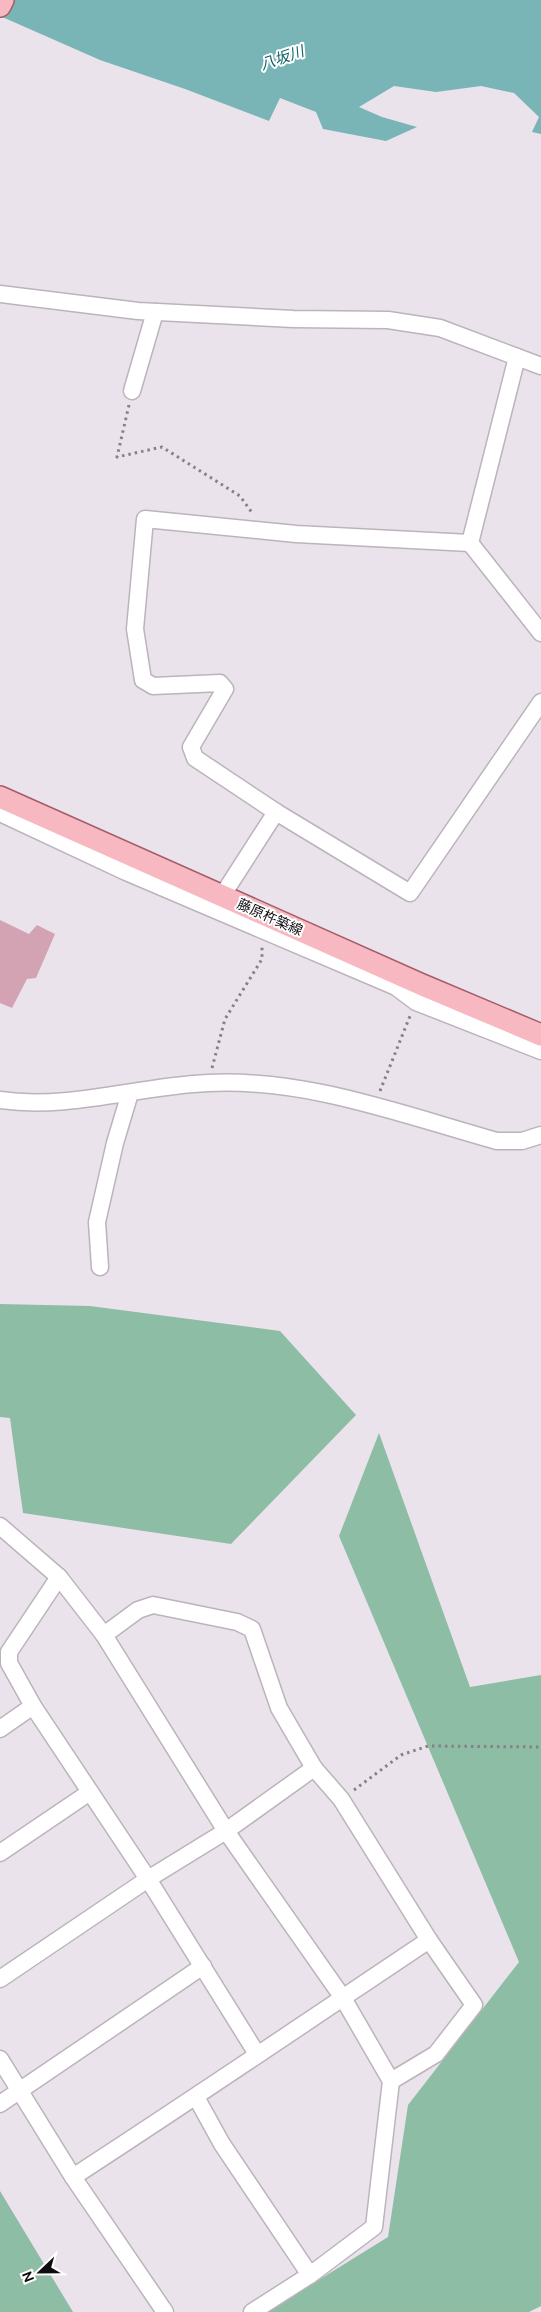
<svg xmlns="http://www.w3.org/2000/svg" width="541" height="2312" font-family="Ubuntu,'Noto Sans JP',sans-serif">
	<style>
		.forest { fill: #8ebda5 }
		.water { fill: #79b5b6 }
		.building { fill: #d4a3b3 }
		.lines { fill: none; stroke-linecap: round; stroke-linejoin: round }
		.minor-casing { stroke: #bcb3bc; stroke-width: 19 }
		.major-casing { stroke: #a35d69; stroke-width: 24 }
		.path { stroke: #868087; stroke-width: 3; stroke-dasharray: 2.5 4; stroke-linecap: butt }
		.minor { stroke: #fff; stroke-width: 16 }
		.major { stroke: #f8b8c2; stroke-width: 21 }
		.labels { text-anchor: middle; stroke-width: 4; stroke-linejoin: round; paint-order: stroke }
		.street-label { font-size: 14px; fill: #0f0c0f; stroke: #fff }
		.water-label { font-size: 15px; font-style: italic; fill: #0f6365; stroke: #fff }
	</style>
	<rect width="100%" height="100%" fill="#ebe3ec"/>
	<!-- forest -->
	<g class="forest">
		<path d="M0,1304l90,2 190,25 76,84 -125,129 -208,-31 -13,-95 -10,-1z"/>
		<path d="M379,1433l91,254 71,-12v631l-12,6h-262l121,-75 20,-132 111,-143 -180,-426z"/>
		<path d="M0,2191l73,121h-73z"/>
	</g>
	<!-- water -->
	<path class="water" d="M0,0h541v134l-9,-2 7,-15 -25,-24 -33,-7 -45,6 -42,-6 -35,21 23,10 35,10 -31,14 -63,-12 -7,-17 -36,-14 -11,23 -84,-32 -85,-29 -100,-44z"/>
	<!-- building -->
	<path class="building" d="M0,920l29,14 8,-9 18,9 -19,44 -9,1 -15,29 -12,-5z"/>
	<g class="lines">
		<!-- minor casing -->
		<g class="minor-casing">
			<g id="minor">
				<path d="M0,294l138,17 155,8 95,1 52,8 101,38"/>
				<path d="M132,391l23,-79"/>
				<path d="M470,543l71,90"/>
				<path d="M276,812l-81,-54 -4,-11 34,-58 -5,-6 -67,3 -10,-6 -8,-51 10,-110 151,15 174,9 47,-186"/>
				<path d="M0,813l126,59 270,115 20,15 125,49"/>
				<path d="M222,896l54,-84 134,81 131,-191"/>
				<path d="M0,1100c70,10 138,-14 208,-17 99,-5 195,32 289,58h25l19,-6"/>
				<path d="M100,1267l-3,-45 18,-79 15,-50"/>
				<path d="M0,1526l59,51 45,58 122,196 117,167 48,83 -17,146 -64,48 -58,37"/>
				<path d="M59,1577l-50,75v11l24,43 115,173 109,175"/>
				<path d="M104,1635l34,-25 15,-5 84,17 15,7 27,79 35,60 27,31 88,141 45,65 -38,49 -45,27"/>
				<path d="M0,1729l33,-23"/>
				<path d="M0,1853l90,-61"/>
				<path d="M0,1979l148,-100 78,-48 88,-63"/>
				<path d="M0,2059l73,118 92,135"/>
				<path d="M196,2097l26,47 88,131"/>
				<path d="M0,2104l203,-138"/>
				<path d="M73,2177c120,-78 238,-158 356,-237"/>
			</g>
		</g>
		<!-- major casing -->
		<g class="major-casing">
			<g id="major">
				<path d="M0,6l3,-6"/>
				<path d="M0,797l420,187 121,51"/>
			</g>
		</g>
		<!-- path -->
		<g class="path">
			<path d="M129,405l-12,52 45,-10 78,49 13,18"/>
			<path d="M212,1068l13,-49 37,-60v-12"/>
			<path d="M380,1091l30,-75"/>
			<path d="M354,1790l47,-35 27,-9 113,1"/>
		</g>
		<!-- minor -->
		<use href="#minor" class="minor"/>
		<!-- major -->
		<use href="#major" class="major"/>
	</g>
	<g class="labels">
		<!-- street labels -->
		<g class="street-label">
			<text transform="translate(270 917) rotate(24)" y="5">藤原杵築線</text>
		</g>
		<!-- water labels -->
		<g class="water-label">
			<text transform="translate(282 58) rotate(-19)" y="5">八坂川</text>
		</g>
	</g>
	<!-- north arrow -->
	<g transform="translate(40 2272) rotate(248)" stroke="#ffffff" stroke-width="4" paint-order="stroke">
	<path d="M0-4L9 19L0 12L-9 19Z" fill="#0f0c0f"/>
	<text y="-8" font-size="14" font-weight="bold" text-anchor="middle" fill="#0f0c0f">N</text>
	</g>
</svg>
